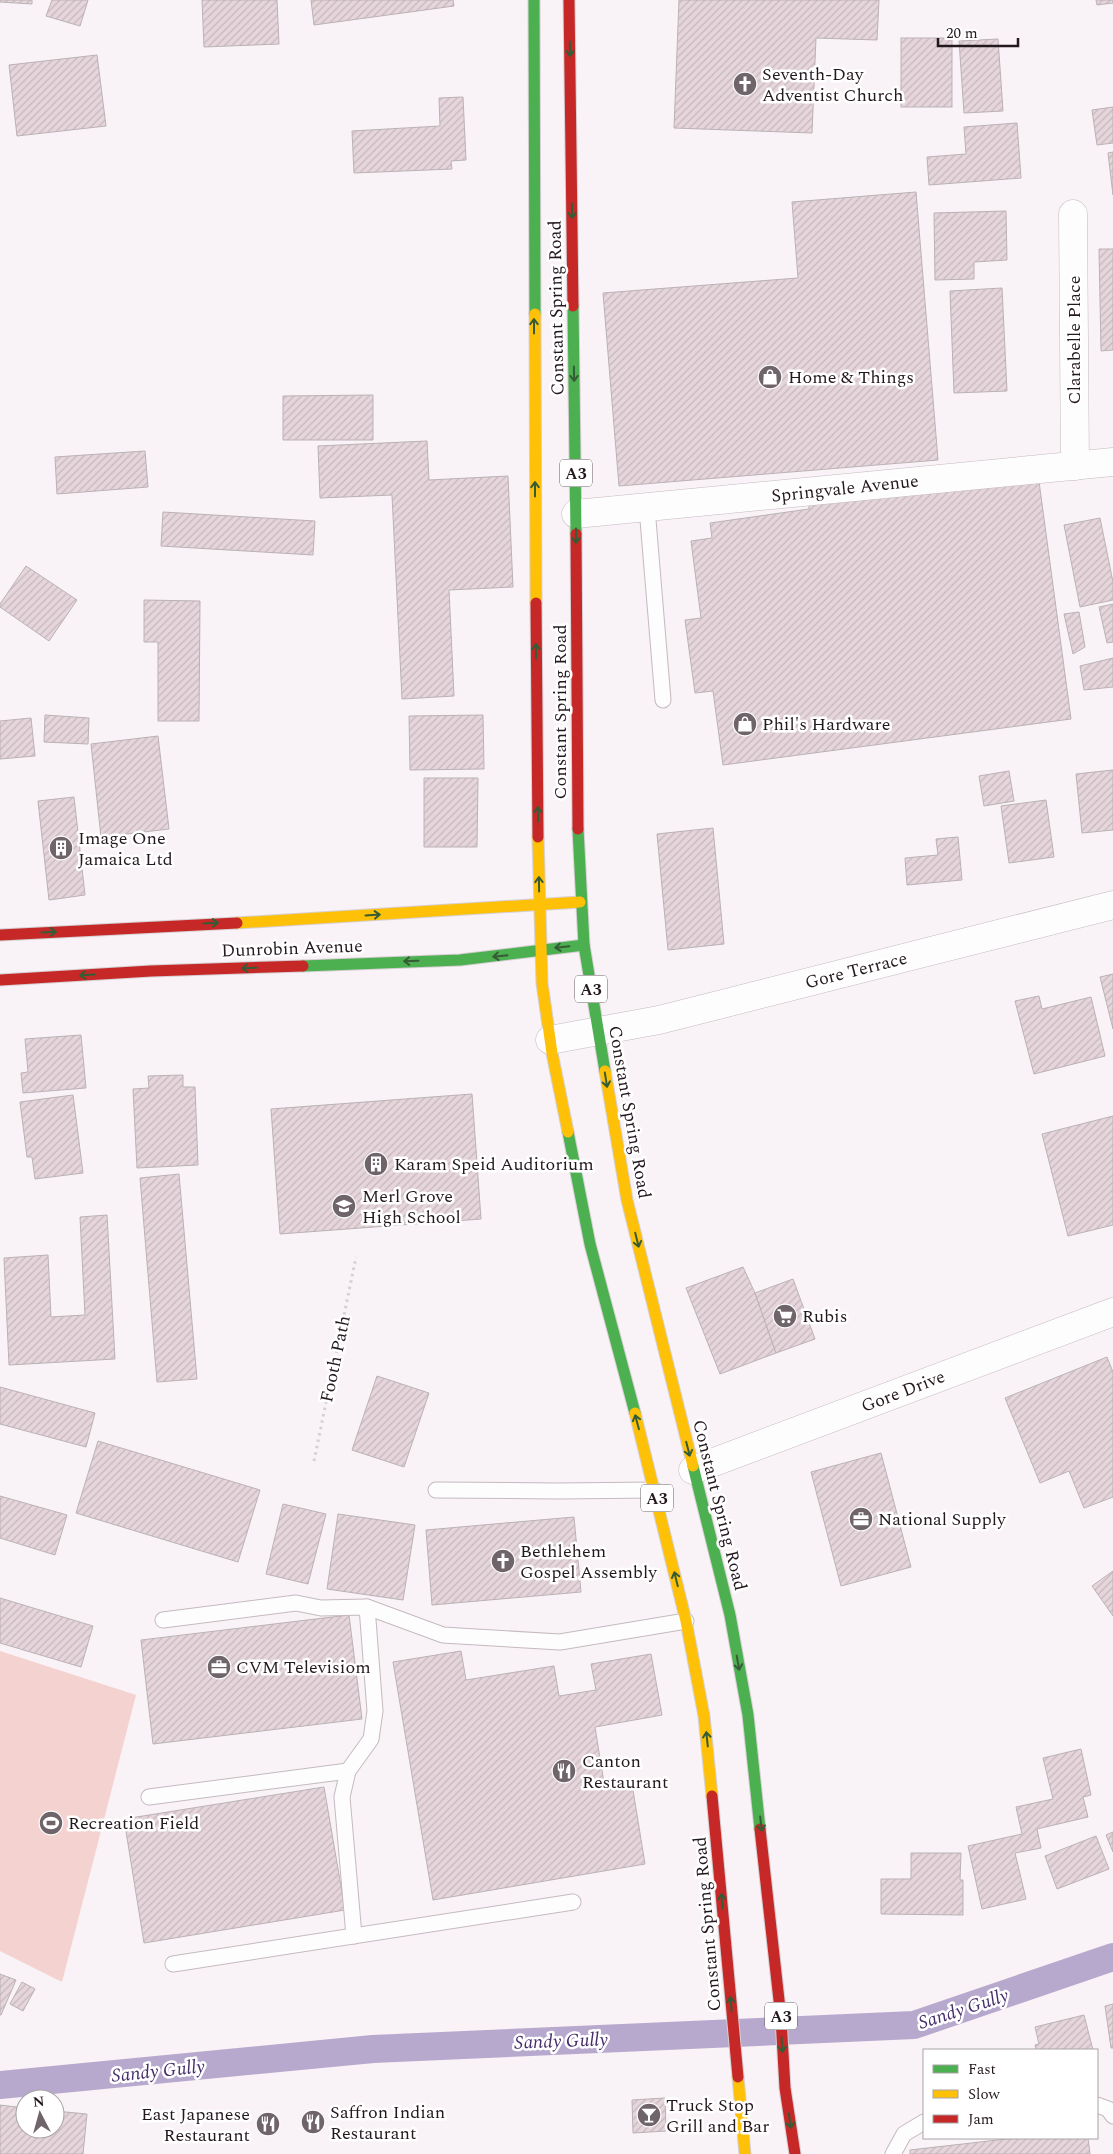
<svg xmlns="http://www.w3.org/2000/svg" width="1113" height="2154" font-family="Spectral,serif">
	<style>
		.green { fill: #f3d2cf }
		.lines { fill: none; stroke-linecap: round; stroke-linejoin: round }
		.canal { stroke: #b7a9cd; stroke-width: 28 }
		.building { fill: url(#building-hatch); stroke: #bbb2b5 }
		.lane-casing { stroke: #c4bac0; stroke-width: 17 }
		.street-casing { stroke: #c4bac0; stroke-width: 29 }
		.fast-casing { stroke: #d5d0d3; stroke-width: 13 }
		.slow-casing { stroke: #d5d0d3; stroke-width: 13 }
		.jam-casing { stroke: #d5d0d3; stroke-width: 13 }
		.path { stroke: #d4d1d3; stroke-width: 3; stroke-dasharray: 2.5 4; stroke-linecap: butt }
		.lane { stroke: #fefdfe; stroke-width: 15 }
		.street { stroke: #fefdfe; stroke-width: 28 }
		.fast { stroke: #4caf50; stroke-width: 11 }
		.slow { stroke: #ffc107; stroke-width: 11 }
		.jam { stroke: #c62828; stroke-width: 11 }
		.oneway { stroke: #365c35 }
		.labels { text-anchor: middle; stroke-width: 5; stroke-linejoin: round; paint-order: stroke }
		.shield { fill: #fff; stroke: #665d62; stroke-width: 1 }
		.shield-label { font-size: 16px; font-weight: bold; fill: #24181f }
		.poi-label { font-size: 18px; fill: #24181f; stroke: #fff; text-anchor: start }
		.street-label { font-size: 18px; fill: #24181f; stroke: #fff }
		.water-label { font-size: 19px; font-style: italic; fill: #462d6b; stroke: #fff }
	</style>
	<defs>
		<pattern id="building-hatch" width="6" height="6" patternUnits="userSpaceOnUse" patternTransform="scale(1.25)"><rect width="6" height="6" fill="#e6d6db"/><path d="M-1 1l2-2M0 6l6-6M5 7l2-2" fill="none" stroke="#c5b7bc"/></pattern>
	</defs>
	<rect width="100%" height="100%" fill="#f9f2f6"/>
	<!-- green -->
	<path class="green" d="M0,1651l136,44 -74,287 -62,-31z"/>
	<g class="lines">
		<!-- canal -->
		<path class="canal" d="M0,2085l373,-36 541,-24 199,-68"/>
	</g>
	<!-- building -->
	<g class="building">
		<path d="M0,0h32v4l-32,-2z"/>
		<path d="M52,0h36l-8,26 -34,-10z"/>
		<path d="M202,0h75l2,44 -75,3z"/>
		<path d="M311,0h142l1,6 -140,19z"/>
		<path d="M679,0h200l-2,40 -61,-2 -4,95 -138,-5z"/>
		<path d="M1096,0h17v3l-16,2z"/>
		<rect x="901" y="38" width="51" height="69"/>
		<path d="M998,39l5,72 -39,2 -5,-72z"/>
		<path d="M97,55l9,71 -89,10 -8,-71z"/>
		<path d="M463,97l3,63 -15,1 1,8 -98,4 -2,-42 88,-5 -1,-28z"/>
		<path d="M1113,107v36l-16,2 -5,-35z"/>
		<path d="M1017,123l4,55 -92,7 -2,-28 39,-3 -2,-27z"/>
		<path d="M1113,152v43l-5,-42z"/>
		<path d="M916,192l22,268 -319,26 -16,-193 195,-15 -6,-76z"/>
		<path d="M1006,211l1,49 -33,2v17l-39,1 -1,-67z"/>
		<path d="M1099,249h14v101l-12,1z"/>
		<path d="M1002,288l5,103 -53,2 -4,-102z"/>
		<path d="M373,395v45h-90v-44z"/>
		<path d="M427,441l2,39 79,-4 5,111 -64,3 5,106 -52,3 -10,-204 -72,3 -2,-52z"/>
		<path d="M145,451l3,36 -91,7 -2,-37z"/>
		<path d="M1038,474l33,245 -348,46 -10,-74 -18,2 -10,-73 16,-2 -10,-77 21,-3 -2,-15 99,-14v-5z"/>
		<path d="M163,512l152,9 -2,34 -152,-9z"/>
		<path d="M1100,518l13,64v18l-33,7 -16,-82z"/>
		<path d="M26,566l51,34 -28,41 -49,-34v-3z"/>
		<path d="M144,600l56,1 -1,120h-41v-79h-14z"/>
		<path d="M1113,604v38l-6,1 -8,-36z"/>
		<path d="M1079,612l6,35 -12,7 -9,-40z"/>
		<path d="M1113,658v29l-29,3 -4,-24z"/>
		<path d="M45,715l44,3 -1,26 -44,-2z"/>
		<path d="M483,715l1,54 -74,1 -1,-54z"/>
		<path d="M31,718l4,38 -35,3v-38z"/>
		<path d="M158,736l11,93 -68,8 -10,-93z"/>
		<path d="M1113,770v60l-31,3 -6,-59z"/>
		<path d="M1009,771l5,30 -30,5 -5,-30z"/>
		<path d="M424,778h54l-1,69h-53z"/>
		<path d="M74,797l11,98 -36,5 -11,-99z"/>
		<path d="M1046,800l8,57 -45,6 -8,-57z"/>
		<path d="M713,828l11,116 -56,6 -11,-116z"/>
		<path d="M958,837l4,43 -55,5 -2,-27 33,-3 -2,-16z"/>
		<path d="M1113,974v55l-13,-52z"/>
		<path d="M1039,996l3,13 49,-12 14,59 -71,18 -19,-73z"/>
		<path d="M81,1035l5,53 -63,5 -2,-20 7,-1 -3,-33z"/>
		<path d="M183,1075v12h12l3,78 -61,3 -4,-79 16,-1 -1,-12z"/>
		<path d="M472,1094l9,125 -201,15 -9,-125z"/>
		<path d="M73,1095l10,78 -48,6 -3,-22h-5l-7,-55z"/>
		<path d="M1113,1116v109l-45,11 -26,-102z"/>
		<path d="M179,1174l18,205 -40,3 -17,-204z"/>
		<path d="M107,1215l8,144 -106,6 -5,-107 44,-3 3,62 34,-2 -5,-98z"/>
		<path d="M743,1267l12,26 21,60 -56,21 -34,-86z"/>
		<path d="M793,1279l22,60 -39,14 -21,-60z"/>
		<path d="M1107,1357l6,15v125l-29,11 -15,-37 -29,12 -35,-85z"/>
		<path d="M377,1376l52,17 -25,74 -52,-17z"/>
		<path d="M0,1387l95,26 -9,34 -86,-23z"/>
		<path d="M98,1441l162,49 -22,72 -162,-49z"/>
		<path d="M881,1453l30,114 -70,19 -30,-114z"/>
		<path d="M0,1496l67,19 -12,40 -55,-17z"/>
		<path d="M283,1504l43,10 -18,70 -42,-10z"/>
		<path d="M338,1514l77,11 -12,75 -76,-11z"/>
		<path d="M574,1517l7,75 -149,13 -6,-75z"/>
		<path d="M1113,1571v45l-21,-30z"/>
		<path d="M0,1598l93,28 -12,41 -81,-24z"/>
		<path d="M349,1615l13,104 -209,25 -12,-104z"/>
		<path d="M461,1651l5,29 88,-14 5,30 37,-6 -5,-26 60,-10 11,61 -67,12 9,56 27,-5 14,86 -212,36 -40,-238z"/>
		<path d="M1081,1749l10,46 -8,2 5,20 -51,12 4,19 -26,5 11,46 -44,10 -14,-63 54,-12 -6,-27 37,-8 -10,-41z"/>
		<path d="M324,1787l21,123 -201,33 -20,-124z"/>
		<path d="M1113,1832v20l-7,-17z"/>
		<path d="M1096,1836l13,33 -52,20 -12,-33z"/>
		<path d="M911,1853h50l-1,27h3v35l-82,-1v-35h30z"/>
		<path d="M0,1974l16,6 -15,35h-1z"/>
		<path d="M22,1982l13,7 -12,22 -13,-7z"/>
		<path d="M1113,2004v44h-2l-6,-42z"/>
		<path d="M1084,2015l9,35h-57l-1,-5 4,-1 -4,-17z"/>
		<path d="M665,2098l1,33 -33,2 -1,-33z"/>
		<path d="M0,2105l25,3v21h30v-18l32,3 -4,40h-83z"/>
		<path d="M1015,2138h73l2,16h-180v-4z"/>
	</g>
	<g class="lines">
		<!-- lane casing -->
		<g class="lane-casing">
			<g id="lane">
				<path d="M647,508l16,192"/>
				<path d="M436,1490l122,1 97,-1"/>
				<path d="M163,1620l133,-17 25,5 46,-1 76,28 117,7 126,-21"/>
				<path d="M149,1797l199,-26"/>
				<path d="M354,1936l-12,-139 6,-26 23,-32 4,-28 -8,-104"/>
				<path d="M173,1964l400,-62"/>
				<path d="M1097,2105l11,4 5,7"/>
				<path d="M893,2154l11,-20 20,-12"/>
			</g>
		</g>
		<!-- street casing -->
		<g class="street-casing">
			<g id="street">
				<path d="M1073,214l2,252"/>
				<path d="M576,514l537,-52"/>
				<path d="M550,1040l109,-20 454,-115"/>
				<path d="M693,1470l420,-158"/>
			</g>
		</g>
		<!-- fast casing -->
		<g class="fast-casing">
			<g id="fast">
				<path d="M534,0l1,314"/>
				<path d="M573,306l3,228"/>
				<path d="M578,829l6,116 21,126"/>
				<path d="M303,966l157,-6 124,-15"/>
				<path d="M568,1132l22,112 45,169"/>
				<path d="M693,1466l37,149 18,100 12,114"/>
			</g>
		</g>
		<!-- slow casing -->
		<g class="slow-casing">
			<g id="slow">
				<path d="M535,314l1,289"/>
				<path d="M538,837l4,146 10,70 16,79"/>
				<path d="M237,923l343,-21"/>
				<path d="M605,1071l22,129 66,266"/>
				<path d="M635,1413l51,208 18,95 8,80"/>
				<path d="M738,2077l7,77"/>
			</g>
		</g>
		<!-- jam casing -->
		<g class="jam-casing">
			<g id="jam">
				<path d="M569,0l4,306"/>
				<path d="M576,534l2,295"/>
				<path d="M536,603l2,234"/>
				<path d="M0,935l237,-12"/>
				<path d="M0,980l151,-9 152,-5"/>
				<path d="M712,1796l26,281"/>
				<path d="M760,1829l21,189 4,70 10,66"/>
			</g>
		</g>
		<!-- path -->
		<path class="path" d="M314,1461l42,-204"/>
		<!-- lane -->
		<use href="#lane" class="lane"/>
		<!-- street -->
		<use href="#street" class="street"/>
		<!-- fast -->
		<use href="#fast" class="fast"/>
		<!-- slow -->
		<use href="#slow" class="slow"/>
		<!-- jam -->
		<use href="#jam" class="jam"/>
	</g>
	<!-- one-way arrows -->
	<defs><path id="oneway-shaft" d="M-6 0H5M1.5-3L5.5 0L1.5 3" fill="none" stroke-width="1.6" stroke-linecap="round" stroke-linejoin="round" transform="scale(1.25)"/></defs>
	<g class="oneway">
		<use href="#oneway-shaft" transform="translate(570 49) rotate(89)"/>
		<use href="#oneway-shaft" transform="translate(572 211) rotate(89)"/>
		<use href="#oneway-shaft" transform="translate(534 326) rotate(-90)"/>
		<use href="#oneway-shaft" transform="translate(574 374) rotate(89)"/>
		<use href="#oneway-shaft" transform="translate(535 489) rotate(-90)"/>
		<use href="#oneway-shaft" transform="translate(576 536) rotate(90)"/>
		<use href="#oneway-shaft" transform="translate(536 651) rotate(-91)"/>
		<use href="#oneway-shaft" transform="translate(538 814) rotate(-91)"/>
		<use href="#oneway-shaft" transform="translate(539 884) rotate(-91)"/>
		<use href="#oneway-shaft" transform="translate(373 915) rotate(-4)"/>
		<use href="#oneway-shaft" transform="translate(211 923) rotate(-3)"/>
		<use href="#oneway-shaft" transform="translate(49 932) rotate(-3)"/>
		<use href="#oneway-shaft" transform="translate(562 947) rotate(174)"/>
		<use href="#oneway-shaft" transform="translate(500 956) rotate(174)"/>
		<use href="#oneway-shaft" transform="translate(411 961) rotate(178)"/>
		<use href="#oneway-shaft" transform="translate(249 968) rotate(178)"/>
		<use href="#oneway-shaft" transform="translate(87 975) rotate(177)"/>
		<use href="#oneway-shaft" transform="translate(606 1080) rotate(81)"/>
		<use href="#oneway-shaft" transform="translate(637 1240) rotate(76)"/>
		<use href="#oneway-shaft" transform="translate(637 1422) rotate(-105)"/>
		<use href="#oneway-shaft" transform="translate(688 1449) rotate(76)"/>
		<use href="#oneway-shaft" transform="translate(676 1579) rotate(-104)"/>
		<use href="#oneway-shaft" transform="translate(738 1663) rotate(80)"/>
		<use href="#oneway-shaft" transform="translate(707 1739) rotate(-96)"/>
		<use href="#oneway-shaft" transform="translate(761 1824) rotate(84)"/>
		<use href="#oneway-shaft" transform="translate(722 1901) rotate(-95)"/>
		<use href="#oneway-shaft" transform="translate(731 2004) rotate(-95)"/>
		<use href="#oneway-shaft" transform="translate(782 2045) rotate(87)"/>
		<use href="#oneway-shaft" transform="translate(790 2121) rotate(81)"/>
	</g>
	<!-- icons -->
	<defs>
		<g id="church-disc" transform="scale(1.25)"><circle r="9.5" fill="#6f646a" stroke="#fff"/><path d="M-1.2-6h2.4v3.5h3.3v2.4h-3.3V6h-2.4V-.1h-3.3v-2.4h3.3Z" fill="#fff"/></g>
		<g id="shop-disc" transform="scale(1.25)"><circle r="9.5" fill="#6f646a" stroke="#fff"/><path d="M-5-2.5h2.3a2.7 3.5 0 0 1 5.4 0H5L5.5 6h-11ZM-1.5-2.5h3a1.5 2.3 0 0 0-3 0Z" fill="#fff"/></g>
		<g id="building-disc" transform="scale(1.25)"><circle r="9.5" fill="#6f646a" stroke="#fff"/><path d="M-4-6H4V6H1V3H-1V6H-4ZM-2.5-4.3h1.7v1.8h-1.7ZM.8-4.3h1.7v1.8H.8ZM-2.5-1h1.7V.8h-1.7ZM.8-1h1.7V.8H.8Z" fill="#fff"/></g>
		<g id="school-disc" transform="scale(1.25)"><circle r="9.5" fill="#6f646a" stroke="#fff"/><path d="M0-5L7-2L0 1L-7-2ZM-4 1L0 2.5L4 1V4Q0 6-4 4Z" fill="#fff"/></g>
		<g id="supermarket-disc" transform="scale(1.25)"><circle r="9.5" fill="#6f646a" stroke="#fff"/><path d="M-6-5.5h2.5l.6 2H6L4.5 2H-2.5L-4.4-4H-6ZM-1.5 3.2a1.3 1.3 0 1 0 .1 0ZM3 3.2a1.3 1.3 0 1 0 .1 0Z" fill="#fff"/></g>
		<g id="office-disc" transform="scale(1.25)"><circle r="9.5" fill="#6f646a" stroke="#fff"/><path d="M-6-3h4V-5.5h4V-3h4V5H-6ZM-1-4.5V-3h2v-1.5ZM-6 0V1H6V0Z" fill="#fff"/></g>
		<g id="restaurant-disc" transform="scale(1.25)"><circle r="9.5" fill="#6f646a" stroke="#fff"/><path d="M-5-6h1v4h1v-4h1v4h1v-4h1v5L-1.5 .5V6h-2V.5L-5-1ZM5-6V6H3V1.5H1.5Q1.5-4 5-6Z" fill="#fff"/></g>
		<g id="stadium-disc" transform="scale(1.25)"><circle r="9.5" fill="#6f646a" stroke="#fff"/><path d="M0-5a6.5 5 0 1 0 0 10a6.5 5 0 1 0 0-10ZM-3.5-1.8h7v3.6h-7Z" fill="#fff"/></g>
		<g id="bar-disc" transform="scale(1.25)"><circle r="9.5" fill="#6f646a" stroke="#fff"/><path d="M-6-5H6L.8 .8V4.5H3.5V6h-7V4.5H-.8V.8Z" fill="#fff"/></g>
	</defs>
	<g fill-rule="evenodd">
		<use href="#church-disc" x="745" y="84"/>
		<use href="#shop-disc" x="770" y="377"/>
		<use href="#shop-disc" x="745" y="724"/>
		<use href="#building-disc" x="61" y="848"/>
		<use href="#building-disc" x="376" y="1164"/>
		<use href="#school-disc" x="344" y="1206"/>
		<use href="#supermarket-disc" x="785" y="1316"/>
		<use href="#office-disc" x="861" y="1519"/>
		<use href="#church-disc" x="503" y="1561"/>
		<use href="#office-disc" x="219" y="1667"/>
		<use href="#restaurant-disc" x="564" y="1771"/>
		<use href="#stadium-disc" x="51" y="1823"/>
		<use href="#bar-disc" x="649" y="2115"/>
		<use href="#restaurant-disc" x="313" y="2122"/>
		<use href="#restaurant-disc" x="268" y="2124"/>
	</g>
	<g class="labels">
		<!-- shield labels -->
		<g class="shield">
			<rect x="560" y="459.5" width="32" height="27" rx="4"/>
			<rect x="575" y="975.5" width="32" height="27" rx="4"/>
			<rect x="641" y="1484.5" width="32" height="27" rx="4"/>
			<rect x="765" y="2002.5" width="32" height="27" rx="4"/>
		</g>
		<g class="shield-label">
			<text x="576" y="479">A3</text>
			<text x="591" y="995">A3</text>
			<text x="657" y="1504">A3</text>
			<text x="781" y="2022">A3</text>
		</g>
		<!-- poi labels -->
		<g class="poi-label">
			<text x="762" y="80">Seventh-Day<tspan x="762" dy="21">Adventist Church</tspan></text>
			<text x="788" y="383">Home &amp; Things</text>
			<text x="762" y="730">Phil's Hardware</text>
			<text x="78" y="844">Image One<tspan x="78" dy="21">Jamaica Ltd</tspan></text>
			<text x="394" y="1170">Karam Speid Auditorium</text>
			<text x="362" y="1202">Merl Grove<tspan x="362" dy="21">High School</tspan></text>
			<text x="802" y="1322">Rubis</text>
			<text x="878" y="1525">National Supply</text>
			<text x="520" y="1557">Bethlehem<tspan x="520" dy="21">Gospel Assembly</tspan></text>
			<text x="236" y="1673">CVM Televisiom</text>
			<text x="582" y="1767">Canton<tspan x="582" dy="21">Restaurant</tspan></text>
			<text x="68" y="1829">Recreation Field</text>
			<text x="666" y="2111">Truck Stop<tspan x="666" dy="21">Grill and Bar</tspan></text>
			<text x="330" y="2118">Saffron Indian<tspan x="330" dy="21">Restaurant</tspan></text>
			<text x="250" y="2120" text-anchor="end">East Japanese<tspan x="250" dy="21">Restaurant</tspan></text>
		</g>
		<!-- street labels -->
		<g class="street-label">
			<text transform="translate(556 308) rotate(-91)" y="6">Constant Spring Road</text>
			<text transform="translate(1074 340) rotate(-90)" y="6">Clarabelle Place</text>
			<text transform="translate(845 488) rotate(-6)" y="6">Springvale Avenue</text>
			<text transform="translate(560 712) rotate(-90)" y="6">Constant Spring Road</text>
			<text transform="translate(292 948) rotate(-2)" y="6">Dunrobin Avenue</text>
			<text transform="translate(856 970) rotate(-14)" y="6">Gore Terrace</text>
			<text transform="translate(630 1112) rotate(80)" y="6">Constant Spring Road</text>
			<text transform="translate(335 1359) rotate(-78)" y="6">Footh Path</text>
			<text transform="translate(903 1391) rotate(-21)" y="6">Gore Drive</text>
			<text transform="translate(720 1505) rotate(76)" y="6">Constant Spring Road</text>
			<text transform="translate(707 1924) rotate(-95)" y="6">Constant Spring Road</text>
		</g>
		<!-- water labels -->
		<g class="water-label">
			<text transform="translate(963 2008) rotate(-18)" y="7">Sandy Gully</text>
			<text transform="translate(561 2040) rotate(-2)" y="7">Sandy Gully</text>
			<text transform="translate(158 2070) rotate(-6)" y="7">Sandy Gully</text>
		</g>
	</g>
	<!-- legend -->
	<rect x="923" y="2049" width="175" height="90" fill="#ffffff" stroke="#a7a3a5"/>
	<rect x="933" y="2065" width="25" height="8" fill="#4caf50" stroke="#a7a3a5"/>
	<text x="968" y="2074" font-size="15" fill="#24181f">Fast</text>
	<rect x="933" y="2090" width="25" height="8" fill="#ffc107" stroke="#a7a3a5"/>
	<text x="968" y="2099" font-size="15" fill="#24181f">Slow</text>
	<rect x="933" y="2115" width="25" height="8" fill="#c62828" stroke="#a7a3a5"/>
	<text x="968" y="2124" font-size="15" fill="#24181f">Jam</text>
	<!-- north arrow -->
	<g transform="translate(40 2114) rotate(354)"><circle r="24" fill="#ffffff" stroke="#a7a3a5"/>
	<path d="M0-4L9 19L0 12L-9 19Z" fill="#6f646a"/>
	<text y="-8" font-size="14" font-weight="bold" text-anchor="middle" fill="#24181f">N</text>
	</g>
	<!-- scale -->
	<path d="M938 38v8h80v-8" fill="none" stroke="#24181f" stroke-width="2.5"/>
	<text x="946" y="38" font-size="15" fill="#24181f" stroke="#ffffff" stroke-width="4" paint-order="stroke">20 m</text>
</svg>
